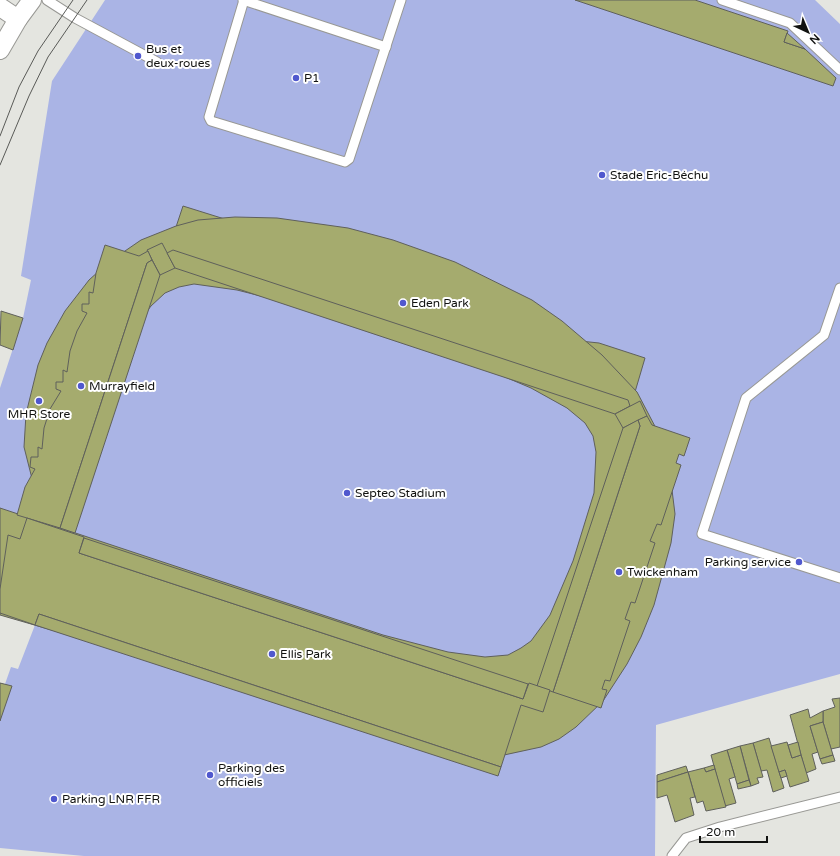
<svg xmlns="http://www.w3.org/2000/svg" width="840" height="856" font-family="'Varela Round',sans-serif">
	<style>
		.green { fill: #aab4e5 }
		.building { fill: #a5ab6e; stroke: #5f605c }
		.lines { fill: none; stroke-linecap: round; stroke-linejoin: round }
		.service-casing { stroke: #989894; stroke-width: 11 }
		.minor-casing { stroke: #989894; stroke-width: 20 }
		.service { stroke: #fff; stroke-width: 9 }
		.minor { stroke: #fff; stroke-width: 18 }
		.tram { stroke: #595a57; stroke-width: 1 }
		.poi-dot { fill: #5058ce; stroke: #fff; stroke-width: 1.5 }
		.labels { text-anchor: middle; stroke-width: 4; stroke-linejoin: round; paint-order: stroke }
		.poi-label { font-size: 12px; fill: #111210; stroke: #fff; text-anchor: start }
	</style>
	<rect width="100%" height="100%" fill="#e4e5e0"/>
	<!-- green -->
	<path class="green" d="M105,0h710l25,24v650l-184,51 -1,131h-571l-84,-8v-165l5,1 6,-17 7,2 17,-44 -35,-93v-144l23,-70 8,-38 -10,-4 31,-195z"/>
	<!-- building -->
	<g class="building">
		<path d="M575,0h120l93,31 -4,11 21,7 31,29 -3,8z"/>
		<path d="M787,33l18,16 -21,-7z"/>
		<path d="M183,206l48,15 18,10 19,7 21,2 20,7 18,10 1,-5 20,7 -2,5 21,2 20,7 18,10 20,6 19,3 37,16 61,17 38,16 19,2 46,15 -10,34 4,10 -9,4 -2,-6 -455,-150 -6,3 -4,-9 9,-5z"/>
		<path d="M235,217l42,1 71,10 45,12 62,22 77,38 30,21 40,34 35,37 22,42 9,24 7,56 -4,29 -17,62 -13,32 -14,27 -24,37 -27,26 -17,12 -18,8 -37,8h-14l-25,-5 -465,-135v-107l383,127 65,17 37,5 23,-2 13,-7 10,-7 19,-26 23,-54 21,-68 2,-41 -3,-16 -8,-13 -18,-15 -36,-20 -80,-34 -119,-40 -95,-24 -43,-6 -15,3 -14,6 -14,13 -21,28 -10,21 -52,175 -25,-8 -19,-75 2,-33 12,-49 9,-22 18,-32 24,-31 20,-18 32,-22 35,-14 22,-6z"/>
		<path d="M162,243l13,25 -15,7 -13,-25z"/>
		<path d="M105,245l34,11 9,-5 4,9 -5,3 -87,265 -43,-13 8,-28 10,-18 -5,-2 1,-10h7v-10l4,2 2,-21 6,-19 11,-18 -5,-2v-7h7v-12l4,2 3,-21 7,-20 10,-18 -5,-2v-7h7v-12l4,1 3,-20z"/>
		<path d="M173,250l455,150 2,6 -15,8 -440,-146 -8,-15z"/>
		<path d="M152,260l8,15 -85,258 -15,-5 87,-265z"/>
		<path d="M1,311l22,7 -10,32 -13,-5z"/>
		<path d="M640,401l7,15 -24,12 -8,-14z"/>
		<path d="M647,416l5,9 38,13 -6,18 -5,-2 -3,9 5,2 -20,60 -4,-1 -7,17 5,2 -20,60 -4,-1 -6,17 5,2 -20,60 -5,-1 -3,9 5,1 -6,18 -48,-16 87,-266 -2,-6z"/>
		<path d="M638,420l2,6 -87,266 -16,-6 86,-258z"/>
		<path d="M27,518l57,19 -5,16 444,146 6,-16 21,7 -7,22 -22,-7 -20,62 -462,-153 -4,11 -35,-12v-24l8,-54 12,4z"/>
		<path d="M84,538l444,146 -5,15 -444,-146z"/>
		<path d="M39,614l462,153 -3,9 -463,-151z"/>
		<path d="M0,683l12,3 -12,35z"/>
		<path d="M840,698v49l-9,2 -8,-27v-11l12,-4 -3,-8z"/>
		<path d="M808,709l2,9 13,-7v11l-13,4 8,26 -6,2 4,15 -10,4 -16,-58z"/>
		<path d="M823,722l10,33 -13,4 -10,-33z"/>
		<path d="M769,738l15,50 -11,4 -6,-22 -6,1 -8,-28z"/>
		<path d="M787,742l5,16 9,-3 8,26 -19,6 -5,-17 -6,2 -8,-26z"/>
		<path d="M798,742l3,13 -9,3 -4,-13z"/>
		<path d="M753,743l10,34 -6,1 2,5 -8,3 -11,-40z"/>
		<path d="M740,746l9,34 -12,4 -10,-34z"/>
		<path d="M727,750l8,27 -6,2 7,24 -11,3 -14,-51z"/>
		<path d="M833,755l2,6 -13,3 -2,-5z"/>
		<path d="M714,765l1,4 -9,3 -2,-4z"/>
		<path d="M686,766l2,6 -31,10v-7z"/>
		<path d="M704,768l2,4 9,-3 11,38 -20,4 -3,-10 -6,2 -9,-31z"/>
		<path d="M785,770l2,6 -6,2 -2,-6z"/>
		<path d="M688,772l7,25 -5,1 4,17 -19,7 -8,-27 -10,3v-16z"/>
		<path d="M749,780l2,6 -13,3 -1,-5z"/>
	</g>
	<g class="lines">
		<!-- service casing -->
		<g class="service-casing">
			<g id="service">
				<path d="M47,0l28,18 82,44"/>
				<path d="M243,0l143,47"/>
				<path d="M244,0l-35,117 2,4 134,41 4,-3 52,-159"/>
				<path d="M722,0l68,23 50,47"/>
				<path d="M840,288l-16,47 -78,63 -44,136 138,44"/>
				<path d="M672,856l14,-18 34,-11 120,-30"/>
			</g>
		</g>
		<!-- minor casing -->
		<g class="minor-casing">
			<g id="minor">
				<path d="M0,7l18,12"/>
				<path d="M0,50l18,-31 14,-19"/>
			</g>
		</g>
		<!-- service -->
		<use href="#service" class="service"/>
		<!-- minor -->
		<use href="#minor" class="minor"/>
		<!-- tram -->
		<g class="tram">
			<path d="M0,136l19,-49 19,-36 35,-51"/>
			<path d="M0,165l29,-69 19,-39 39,-57"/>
		</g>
	</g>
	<!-- markers -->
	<g class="poi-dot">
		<circle cx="138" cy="56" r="4"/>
		<circle cx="296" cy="78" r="4"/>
		<circle cx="602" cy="175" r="4"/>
		<circle cx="403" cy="303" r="4"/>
		<circle cx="81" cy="386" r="4"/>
		<circle cx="39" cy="401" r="4"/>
		<circle cx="347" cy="493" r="4"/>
		<circle cx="799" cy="562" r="4"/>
		<circle cx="619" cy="572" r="4"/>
		<circle cx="272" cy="654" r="4"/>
		<circle cx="210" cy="775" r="4"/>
		<circle cx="54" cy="799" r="4"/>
	</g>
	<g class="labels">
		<!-- poi labels -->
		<g class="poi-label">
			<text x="146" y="53">Bus et<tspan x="146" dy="14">deux-roues</tspan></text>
			<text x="304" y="82">P1</text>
			<text x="610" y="179">Stade Eric-Béchu</text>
			<text x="411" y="307">Eden Park</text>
			<text x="89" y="390">Murrayfield</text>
			<text x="39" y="418" text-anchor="middle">MHR Store</text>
			<text x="355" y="497">Septeo Stadium</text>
			<text x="791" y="566" text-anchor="end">Parking service</text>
			<text x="627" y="576">Twickenham</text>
			<text x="280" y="658">Ellis Park</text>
			<text x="218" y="772">Parking des<tspan x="218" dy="14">officiels</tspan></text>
			<text x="62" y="803">Parking LNR FFR</text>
		</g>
	</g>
	<!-- north arrow -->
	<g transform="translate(808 32) rotate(136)" stroke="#ffffff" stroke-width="3" paint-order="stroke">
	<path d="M0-3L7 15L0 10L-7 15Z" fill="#111210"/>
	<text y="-6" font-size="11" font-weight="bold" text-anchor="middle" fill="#111210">N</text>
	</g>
	<!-- scale -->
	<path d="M700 836v6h67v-6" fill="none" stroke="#111210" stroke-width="2"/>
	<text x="706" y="836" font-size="12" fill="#111210" stroke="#ffffff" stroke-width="3" paint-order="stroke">20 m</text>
</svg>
